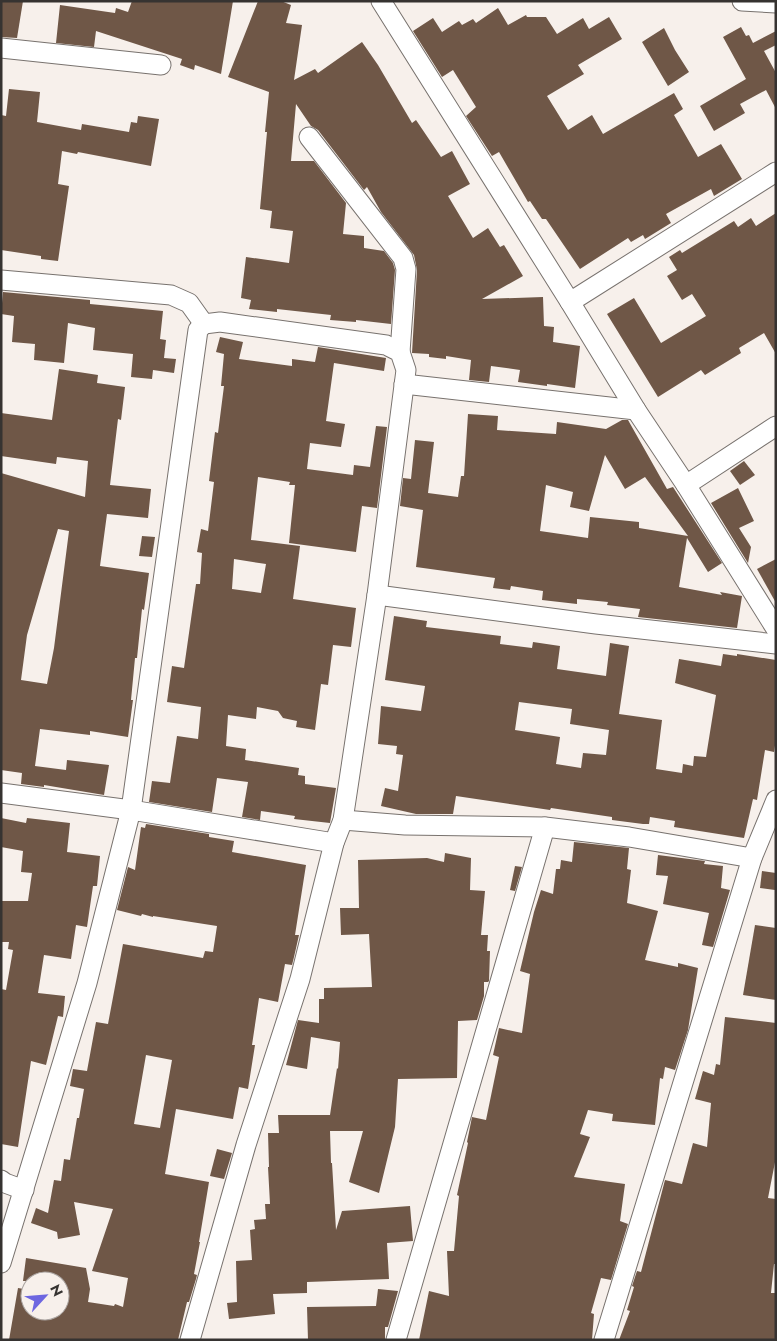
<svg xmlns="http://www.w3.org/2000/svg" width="777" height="1341" font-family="Jost,sans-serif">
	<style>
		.building { fill: #6f5747; fill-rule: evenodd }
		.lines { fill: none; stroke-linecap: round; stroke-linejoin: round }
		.street-casing { stroke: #78726e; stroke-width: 21 }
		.street { stroke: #fff; stroke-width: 19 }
	</style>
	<rect width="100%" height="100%" fill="#f7f0eb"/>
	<!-- building -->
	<g class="building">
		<path d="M1,1h22l-6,37 -16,-1z"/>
		<path d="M132,1h101l-12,73 -26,-9 -1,5 -14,-5 2,-6 -86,-28 -2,16 -38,-4 4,-38 55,8 1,-5 12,4z"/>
		<path d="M258,1h23l10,4 -5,18 16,2 -8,55 21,-11 3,4 44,-31 16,23 34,58 4,-3 25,37 11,-6 18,33 -22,12 25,42 15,-10 12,19 4,-2 19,31 -41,23 61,-2 1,29 10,1 -1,15 27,4 -5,42 -28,-4v2l-29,-4 2,-12 -29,-4 -2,16 -20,-2 2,-20 -25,-4v3l-17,-2v-3l-17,-1 5,-83 -3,-15 -33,-43 -14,-25 -3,3 -46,-60 -7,-4 -15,-22 -5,57h23l32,42 -3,31 21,2v12l20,3 9,12 2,7 -4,54 -35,-4v2l-26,-2 1,-5 -54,-6v3l-28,-3 2,-9 -10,-2 5,-41 43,6 4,-32 -23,-3 2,-17 -12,-2 7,-77h-2l4,-40 -41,-15z"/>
		<path d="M498,8l10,17 18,-10 1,2h19l11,17 26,-16 6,11 20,-12 13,22 -44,26 6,9 -37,22 21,34 24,-15 11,19 71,-41 9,16 -9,6 24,42 23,-13 21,35 -28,17 -3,-7 -45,25 5,9 -26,16 -2,-4 -12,7 -3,-4 -48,31 -34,-50h-4l-12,-18 -2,1 -29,-50 -7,4 -26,-40 10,-9 -23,-37 -11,7 -29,-46 20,-13 9,14 17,-11 3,4 11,-6 3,4z"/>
		<path d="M741,27l5,9 3,-1 4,8 23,-12v14l-12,6 12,22v36l-10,-19 -26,14 5,9 -31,18 -14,-25 46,-27 -23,-42z"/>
		<path d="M664,28l11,22 14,22 -21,14 -26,-44z"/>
		<path d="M9,89l31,3 -3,30 44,8 1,-6 47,8 2,-10 6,1 1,-7 21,3 -8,47 -73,-14 -1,2 -15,-3 -4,33 11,2 -11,75 -17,-2v-3l-40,-6v-135l5,1z"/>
		<path d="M776,213v141l-12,-21 -25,15 2,5 -36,22 -4,-5 -43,27 -51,-83 27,-16 27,45 45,-27 -14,-22 -10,6 -15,-24 10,-6 -8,-13 11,-7 2,3 52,-32 4,6 13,-9 5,8z"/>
		<path d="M3,292l87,8v4l73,7 -3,28 6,1 -2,18 12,1 -2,14 -21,-3 -1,9 -21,-2 2,-23 -40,-4 2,-22 -27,-5 -4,40 -30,-3 1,-16 -23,-2 2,-26 -13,-2z"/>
		<path d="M220,337l23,5 -4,17 53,7v-7l23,3 3,-15 68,11 -2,13 -50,-8 -8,58 19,3 -4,23 -31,-4 -3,26 46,6 1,-10 16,2 6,-41 11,1 -10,81 -15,-2 -6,46 -67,-9 6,-58h-6l1,-3 -32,-5 -7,63 49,6 -7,53 63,9 -5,39 -18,-2 -5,40 -7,-1 -6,46 -19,-3 1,-6 -14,-3 -5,-7 -21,-4 -1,12 -28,-4 -2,31 20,3 -1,11 54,8 -1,7 7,1v8l31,4 -6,35 -36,-4 1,-3 -34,-5 -1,9 -18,-3 6,-35 -31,-4 -5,34 -63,-10 3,-21 18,2 7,-47 21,3 3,-32 -34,-5 5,-36 12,2 12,-84h4l2,-31 -5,-1 4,-23 7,2 6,-49 -5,-1 6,-49 3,1 6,-47h-3l3,-32 -8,-2zM234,559l32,5 -5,29 -29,-4z"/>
		<path d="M59,369l39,6 -1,8 28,4 -4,33 -3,-1 -8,66 41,4 -3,29 -41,-4 -7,52 49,7 -5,37 -2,-1 -5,49h-2l-4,42h2l-5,37 -38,-6v4l-50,-6 -5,37 31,4 1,-10 42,5 -5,30 -60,-10v2l-23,-3 1,-11 -21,-3v-297l84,24 3,-36 -31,-4 -1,7 -55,-8v-43l51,7zM58,529l11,2 -15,117 -7,36 -26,-4 6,-45z"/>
		<path d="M468,414l30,2 -1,14 59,4 1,-12 49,7 16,-9h6l39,69 6,-2 49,76 -14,9 -21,-34 -8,49 43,8 -2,-3 22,4 -5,32 -99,-11 2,-8 -33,-4 1,-3 -31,-3v5l-35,-4 1,-9 -32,-5 -1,4 -17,-2 2,-10 -79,-11 7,-57 -23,-4 3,-28 8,1 4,-39 19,2 -6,51 30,4 3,-21h3zM605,455l20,34 20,-12 43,59 -49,-8v-6l-49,-5 -2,21 -48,-7 6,-46 27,7 -3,15 19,4z"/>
		<path d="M744,461l11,14 -15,10 -10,-14z"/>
		<path d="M738,488l16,33 -15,7 12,19 -3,16 -37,-60z"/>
		<path d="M142,536l13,1 -3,20 -13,-1z"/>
		<path d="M776,559v44l-19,-34z"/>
		<path d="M394,616l33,5 -1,6 75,9 -1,8 32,4 1,-6 27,4 -3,23 49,7 4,-33 19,3 -10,68 43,6 -6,49 26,4 1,-9 10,2 1,-10 12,1 10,-62 -41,-12 4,-24 42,7 2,-12 14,2v-2l39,6v79l-2,13 -9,-2 -8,50 -4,-1 -9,39 -70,-11 1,-6 -25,-4 -1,7h-6l-31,-4v-3l-61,-9 -1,2 -94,-14 -3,18h-37l-35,-8 4,-18 13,3 5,-36 -7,-1 1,-8 -19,-2 3,-38 40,5 4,-25 -40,-6zM519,702l53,7 -2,15 39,6 -3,25 -23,-2 -2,15 -25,-4 4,-27 -45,-7z"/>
		<path d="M1,818l25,5 1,-5 43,5 -3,29 33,4 -3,30h-4l-6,41 -11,-2 -5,34 -27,-4 -6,38 27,3 -2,21 -5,-1 -12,49 -15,-4 -13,86 -17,-3v-155l5,1 7,-40 -5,-1 1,-7h-8v-41h27l4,-28 -11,-1 2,-21 -22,-4z"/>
		<path d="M146,824l63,10v3l25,4 -2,11 74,13 -11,70h4l-5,22 -2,8 -7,-1 -7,38 -19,-4 -7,47h3l-7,44 -9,-2 -6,32 -57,-10 -11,65 44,8 -10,60h1l-6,32 3,1 -1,4 -7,23h-2l-9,38h-169l9,-52 12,2v21h30v-30h-37l3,-23 60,10 4,21 -2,13 26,4 1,-2 8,3 5,-29 -36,-7 21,-62 -39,-7 6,33 -22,4 -1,-7 -26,-9 5,-15 12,5 6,-33 7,1 3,-22 6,1 7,-42h2l5,-29 -14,-3 3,-17 14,2 9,-49 12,2 15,-80 80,14 2,-7 8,1 4,-26 -64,-10v1l-11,-3 -1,2 -24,-6 11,-43 7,3 6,-43 4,1zM146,1055l26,5 -12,68 -26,-4z"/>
		<path d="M574,842l55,6 -2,21 4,1 -4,33 31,8 -13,49 33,7v-4l20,5 -10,62 -13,40 -10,-3 -2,12 -3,-1 -5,47 -43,-4 1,-7 -25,-4 -8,24 10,3 -16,40 51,7 -5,37 8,3 -17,56 -10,-2 -10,35 3,1 -2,26h-173l10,-49 20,5 -2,-45h7l5,-55 -2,-1 11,-52 -1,-1 5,-25 14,3 13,-63 -6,-2 6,-27 23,5 8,-59 -10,-3 14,-59 7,-22 12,4 3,-25h4l1,-9 11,2z"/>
		<path d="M445,853l26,5 -1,32 15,1 -4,44h7l-1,16h3l-1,30 -1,1h-4v14l-7,24 -19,1 -1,57 -59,1 -3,48 -16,66 -30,-11 14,-51h-33l1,32h1l4,67 6,-19 68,-5 3,35 -26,2 2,36 -82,3v11l-34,1 2,20 -46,5 -2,-16 10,-1 -1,-41 16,-1 -2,-30 5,-1 -1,-9 12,-1 -1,-15h5l-2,-37h1l-1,-34h11l-1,-18h52l7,-47 1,1 2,-27 -29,-5 -4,32 -21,-4 12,-45 21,3v-24h5v-11l48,-1 -3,-53 -28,1 -1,-27h19l-1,-48 69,-2 17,4z"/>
		<path d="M658,855l47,6 -1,3 19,2 -2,22 9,2 -17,57 -11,-2 7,-32 -46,-9 5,-28 -12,-1z"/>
		<path d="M515,866l7,1 -7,24 -5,-1z"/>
		<path d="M762,871l14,2 -1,17 -15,-2z"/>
		<path d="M755,925l21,3v72l-33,-5z"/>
		<path d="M725,1017l51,6v134l-8,41 8,1v65h-2l-3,29h5v47h-157l11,-29 -3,-1 7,-23 -2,-1 5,-15 4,1 24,-92 17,4 11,-41 14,4 4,-44 -16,-4 8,-28 11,4 2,-11 4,1z"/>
		<path d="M217,1149l15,4 -8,26 -14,-3z"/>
		<path d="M378,1289l20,2 -10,36h-3v13h-77l-1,-33 69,-1z"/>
	</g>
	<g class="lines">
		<!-- street casing -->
		<g class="street-casing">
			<g id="street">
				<path d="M381,1l189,301 66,108 50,75 90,144"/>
				<path d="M742,1l34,2"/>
				<path d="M1,48l160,17"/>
				<path d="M309,137l94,121 3,11 -6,83"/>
				<path d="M1,280l170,15 18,8 15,21"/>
				<path d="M570,302l206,-130"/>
				<path d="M404,384l232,26"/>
				<path d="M686,485l90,-59"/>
				<path d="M377,595l219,29 180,20"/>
				<path d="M1,793l130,17 203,33"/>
				<path d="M343,820l62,5 140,2 84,10 123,21"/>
				<path d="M1,1180l4,3 19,7"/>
				<path d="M1,1263l86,-280 44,-173 67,-480 6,-6 16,-2 166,23 14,7 6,18 -29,225 -34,225 -9,23 -34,136 -54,166 -56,195"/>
				<path d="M396,1340l149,-513"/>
				<path d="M604,1340l148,-482 24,-58"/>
			</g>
		</g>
		<!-- street -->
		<use href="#street" class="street"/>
	</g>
	<!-- border -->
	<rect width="777" height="1341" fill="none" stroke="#363331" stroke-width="5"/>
	<!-- north arrow -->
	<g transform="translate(45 1296) rotate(64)"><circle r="24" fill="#f7f0eb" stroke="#aaa4a1"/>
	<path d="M0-4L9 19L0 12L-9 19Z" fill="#6d66e0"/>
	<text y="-8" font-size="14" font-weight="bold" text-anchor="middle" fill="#363331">N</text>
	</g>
</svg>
